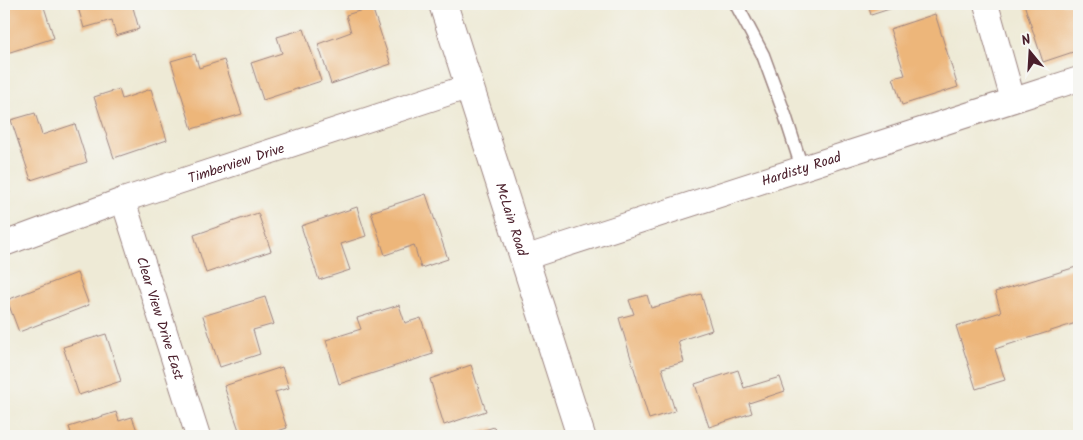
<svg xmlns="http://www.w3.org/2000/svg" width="1083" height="440" font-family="Kalam,sans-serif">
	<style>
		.building { fill: #edb67a }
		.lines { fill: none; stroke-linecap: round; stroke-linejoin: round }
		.service-casing { stroke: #9c8480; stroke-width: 15 }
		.minor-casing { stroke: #9c8480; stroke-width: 26 }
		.tertiary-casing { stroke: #9c8480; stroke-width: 30 }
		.service { stroke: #fff; stroke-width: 12 }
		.minor { stroke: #fff; stroke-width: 24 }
		.tertiary { stroke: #fff; stroke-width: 28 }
		.labels { text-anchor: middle; stroke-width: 4; stroke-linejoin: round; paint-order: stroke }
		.street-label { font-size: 14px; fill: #4a1f2b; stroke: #f6f6f2 }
	</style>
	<rect width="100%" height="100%" fill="#f6f6f2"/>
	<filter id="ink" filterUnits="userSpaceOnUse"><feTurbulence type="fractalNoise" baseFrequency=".02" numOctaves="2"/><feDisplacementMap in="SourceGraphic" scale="10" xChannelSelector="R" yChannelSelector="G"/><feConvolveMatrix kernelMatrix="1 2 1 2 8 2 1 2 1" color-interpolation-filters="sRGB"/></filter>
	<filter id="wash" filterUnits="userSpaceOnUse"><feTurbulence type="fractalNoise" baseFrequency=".0096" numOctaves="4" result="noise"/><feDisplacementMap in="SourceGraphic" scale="20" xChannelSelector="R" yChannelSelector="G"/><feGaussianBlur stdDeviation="1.12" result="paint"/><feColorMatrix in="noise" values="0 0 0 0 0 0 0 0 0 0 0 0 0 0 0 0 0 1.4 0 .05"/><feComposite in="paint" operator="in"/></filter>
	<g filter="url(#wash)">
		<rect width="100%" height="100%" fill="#eeead6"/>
		<g id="blocks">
			<!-- building -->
			<g class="building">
				<path d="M16,4h27l11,34 -50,16v-47z"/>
				<path d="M77,4h55l7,25 -23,7 -4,-16 -28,8z"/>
				<path d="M868,4h37l-34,11z"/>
				<path d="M1024,4h47l2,5 6,-2v43l-36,12z"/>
				<path d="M372,7l19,57 -60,20 -13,-40 33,-12 -5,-17z"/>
				<path d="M935,14l23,73 -56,18 -9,-27 12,-3 -15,-46z"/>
				<path d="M304,29l17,52 -58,19 -12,-37 31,-10 -5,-16z"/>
				<path d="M195,54l4,14 25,-8 18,54 -50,15 -21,-68z"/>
				<path d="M119,89l3,10 29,-10 16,51 -53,18 -20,-61z"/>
				<path d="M35,113l7,22 33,-11 12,38 -56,18 -20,-60z"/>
				<path d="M4,180l6,13 -6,3z"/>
				<path d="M426,194l22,65 -27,9 -7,-23 -29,10 -14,-43z"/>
				<path d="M357,207l9,29 -25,8 9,26 -31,10 -18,-54z"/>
				<path d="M258,213l13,38 -65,22 -12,-38z"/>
				<path d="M1076,267l3,9v46l-84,27 10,31 -29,9 -20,-63 45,-14 -6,-20z"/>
				<path d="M77,273l12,32 -70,27 -12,-32z"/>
				<path d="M701,294l11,36 -34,11 6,21 -22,6 13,43 -26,8 -30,-101 15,-4 -5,-14 18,-5 4,13z"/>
				<path d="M265,297l9,27 -21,6 7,24 -40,13 -17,-51z"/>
				<path d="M399,305l6,18 16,-5 12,36 -94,30 -13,-44 35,-11 -4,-11z"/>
				<path d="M106,334l15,47 -42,14 -16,-48z"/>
				<path d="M471,365l15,46 -42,14 -14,-46z"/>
				<path d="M282,367l7,21 -14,4 12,36 -25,8h-21l-17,-50z"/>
				<path d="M738,370l6,18 36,-11 5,14 -36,12 3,10 -43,14 -14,-43z"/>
				<path d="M116,412l3,9 13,-4 7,19h-67l-3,-9z"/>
				<path d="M494,427l2,9h-31z"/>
			</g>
		</g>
	</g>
	<g filter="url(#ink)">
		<use href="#blocks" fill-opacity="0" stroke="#9c8480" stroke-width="1"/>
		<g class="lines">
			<!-- service casing -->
			<g class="service-casing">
				<path id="service" d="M736,4l27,51 22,60 17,53"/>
			</g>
			<!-- minor casing -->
			<g class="minor-casing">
				<g id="minor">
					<path d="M986,4l27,96"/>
					<path id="s1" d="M123,200l75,236"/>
					<path id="s2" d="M4,244l119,-44 347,-114"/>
					<path id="s3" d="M524,258l555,-179"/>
				</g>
			</g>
			<!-- tertiary casing -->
			<g class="tertiary-casing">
				<g id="tertiary">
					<path id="s4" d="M443,4l138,432"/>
				</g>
			</g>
			<!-- service -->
			<use href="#service" class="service"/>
			<!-- minor -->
			<use href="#minor" class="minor"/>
			<!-- tertiary -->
			<use href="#tertiary" class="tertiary"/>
		</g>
	</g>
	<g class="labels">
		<!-- street labels -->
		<g class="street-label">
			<text dy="5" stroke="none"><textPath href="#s2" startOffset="246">Timberview Drive</textPath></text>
			<text dy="5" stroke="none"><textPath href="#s3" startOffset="291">Hardisty Road</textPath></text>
			<text dy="5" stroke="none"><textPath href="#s4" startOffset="226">McLain Road</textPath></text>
			<text dy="5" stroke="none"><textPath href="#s1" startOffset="124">Clear View Drive East</textPath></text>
		</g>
	</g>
	<!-- margin -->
	<rect width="1083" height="440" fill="none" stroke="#f6f6f2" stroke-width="20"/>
	<!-- north arrow -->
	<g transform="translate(1030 52) rotate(342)" stroke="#f6f6f2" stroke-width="4" paint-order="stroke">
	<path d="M0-4L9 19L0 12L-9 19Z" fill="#4a1f2b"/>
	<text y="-8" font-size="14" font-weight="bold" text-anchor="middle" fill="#4a1f2b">N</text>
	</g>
</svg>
